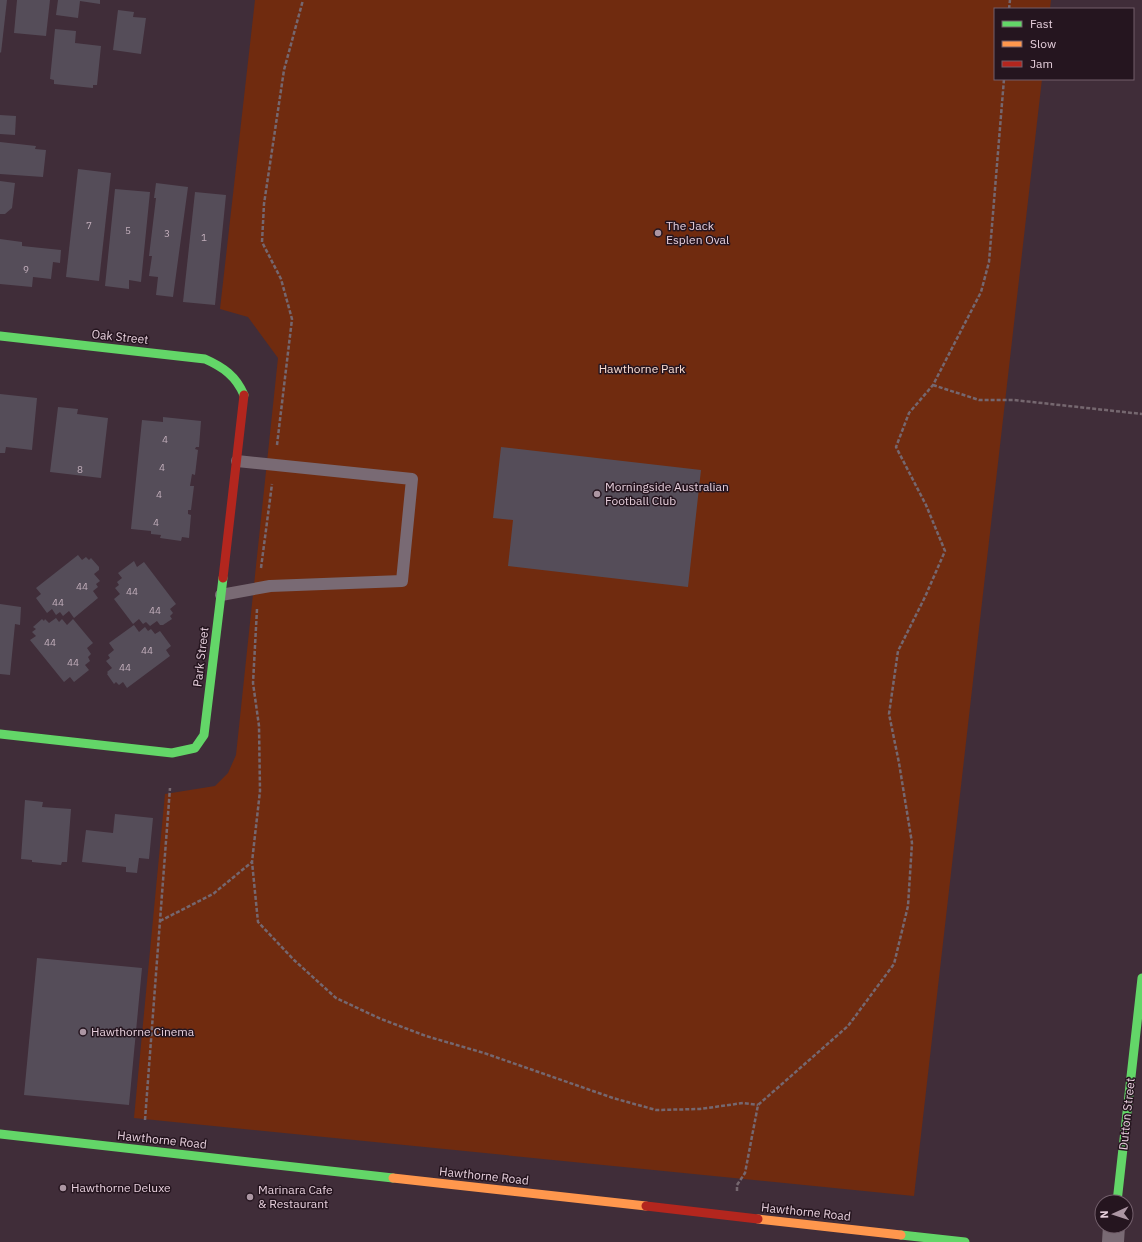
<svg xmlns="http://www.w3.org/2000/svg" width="1142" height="1242" font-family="'IBM Plex Sans',sans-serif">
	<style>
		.green { fill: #702b0f }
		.building { fill: #554d59 }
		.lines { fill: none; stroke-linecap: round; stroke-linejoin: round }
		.path { stroke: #75676f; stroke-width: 2.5; stroke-dasharray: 4 2; stroke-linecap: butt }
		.lane { stroke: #796a74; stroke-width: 12 }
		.street { stroke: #796a74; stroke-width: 22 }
		.fast { stroke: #63d668; stroke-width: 9 }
		.slow { stroke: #ff974d; stroke-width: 9 }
		.jam { stroke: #b3261e; stroke-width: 9 }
		.poi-dot { fill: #ac96a3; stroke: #25151f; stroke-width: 1.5 }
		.labels { text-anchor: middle; stroke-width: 3; stroke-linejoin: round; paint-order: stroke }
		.number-label { font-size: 10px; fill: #c2aebb }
		.poi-label { font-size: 12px; fill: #e6cfdc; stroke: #25151f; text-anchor: start }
		.street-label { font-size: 12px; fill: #e6cfdc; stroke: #25151f }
		.park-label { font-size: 12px; fill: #faddd2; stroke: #25151f }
	</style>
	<rect width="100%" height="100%" fill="#402d39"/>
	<!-- green -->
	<path class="green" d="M255,0h796l-1,9h-55v70h47l-128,1117 -780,-78 31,-324 50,-8 13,-13 8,-18 42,-397 -30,-41 -28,-8z"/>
	<!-- building -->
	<g class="building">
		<path d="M0,0h7l-6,53 -1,-1z"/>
		<path d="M17,0h33l-4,36 -32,-3z"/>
		<path d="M58,0h42v4l-20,-3 -2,17 -22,-3z"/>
		<path d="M118,10l16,2 -1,5 13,1 -5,36 -28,-4z"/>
		<path d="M55,29l21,2 -1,12 26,3 -4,39h-4v3l-39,-4v-4l-4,-1z"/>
		<path d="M0,115l16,1 -1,19 -15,-1z"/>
		<path d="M0,142l36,4 -1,3 11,1 -3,27 -43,-3z"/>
		<path d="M78,169l33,4 -12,108 -33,-4z"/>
		<path d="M0,181l15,2 -3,25 -7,6h-5z"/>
		<path d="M156,183l32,4 -15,110 -17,-2 2,-18 -9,-1 3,-20h-3l7,-58h-2z"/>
		<path d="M115,189l35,3 -9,90 -12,-2v9l-24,-3z"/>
		<path d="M195,192l31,3 -11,110 -32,-3z"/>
		<path d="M0,239l22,3v4l39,4 -1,13 -7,-1 -2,17 -18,-2 -1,10 -32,-3z"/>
		<path d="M0,394l37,4 -5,52 -26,-3 -1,6h-5z"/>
		<path d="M58,407l20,2 -1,5 31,4 -7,60 -51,-6z"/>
		<path d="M163,417l38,4 -2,26h-3l-1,2 3,1 -3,25 -3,-1 -2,12h4l-3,24h-3v4l3,1 -2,23 -7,-1 -1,4 -21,-3 1,-3 -10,-1v-3l-20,-2 11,-109 21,2z"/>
		<path d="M501,447l200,23 -13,117 -180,-21 5,-46 -20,-2z"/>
		<path d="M78,555l4,5 4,-3 3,3 2,-2 8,9v3l-5,4 6,7 -4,3 2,3 -5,4 5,7 -24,20 -5,-7 -6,5 -3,-4 -4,3 -4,-6 -5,4 -11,-15 5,-4 -5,-6z"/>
		<path d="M134,561l3,6 7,-5 32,42 -6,5 3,4 -3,3 2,3 -9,6h-3l-3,-4 -7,5 -4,-4 -3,2 -4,-5 -6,5 -19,-25 6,-5 -5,-6 4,-3 -2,-3 5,-4 -4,-5z"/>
		<path d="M0,604l21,3 -1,18 -5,-1 -5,51 -10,-1z"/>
		<path d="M56,618l3,4 3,-3 5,6 6,-6 20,24 -6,5 4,6 -3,3 2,4 -5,4 4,5 -15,12 -4,-5 -6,5 -34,-42 6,-4 -4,-4 4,-3 -3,-2 9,-8 2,2 1,-2 4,4z"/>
		<path d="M134,625l5,7 6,-5 3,4 3,-2 4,5 5,-3 11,15 -5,4 4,6 -43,32 -4,-6 -4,3 -3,-3 -2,2 -7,-10 1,-1 -1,-1 5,-4 -6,-7 4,-3 -2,-3 6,-5 -5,-7z"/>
		<path d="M25,800l18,2 -1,5 29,2 -4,53h-5l-1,3 -29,-3v-2l-11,-1z"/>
		<path d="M115,814l38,4 -4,41 -10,-1 -2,15 -11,-1v-5l-44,-5 4,-32 27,3z"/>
		<path d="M37,958l105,10 -13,137 -105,-10z"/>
	</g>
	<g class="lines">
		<!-- path -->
		<g class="path">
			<path d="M1009,9l1,-9"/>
			<path d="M933,385l46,15h35l128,14"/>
			<path d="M277,445l15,-126 -11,-40 -19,-37 2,-38 20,-134 19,-70"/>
			<path d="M261,568l11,-84"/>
			<path d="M257,609l-4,74 6,43 1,65 -8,71 6,60 36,38 42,38 45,21 45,17 58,17 129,45 43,12 44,-1 43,-6 15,2"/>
			<path d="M160,921l53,-27 39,-32"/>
			<path d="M145,1120l25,-332"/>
			<path d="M737,1191v-6l8,-12 13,-68 90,-79 46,-62 14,-58 4,-63 -13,-80 -10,-49 9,-63 27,-54 20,-46 -19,-46 -30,-58 13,-34 24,-28 48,-93 8,-30 15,-183"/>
		</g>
		<!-- lane -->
		<path class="lane" d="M221,595l49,-9 132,-5 10,-102 -175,-18"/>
		<!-- street -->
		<path class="street" d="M1113,1242l1,-16"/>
		<!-- fast -->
		<g class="fast">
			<path d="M0,336l205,23c18,8 31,17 39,36"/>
			<path d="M0,734l172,19 23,-5 9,-13 19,-157"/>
			<path d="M0,1134l393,44"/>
			<path d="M1117,1202l25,-224"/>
			<path d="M901,1235l64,7"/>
		</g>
		<!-- slow -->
		<g class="slow">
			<path d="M393,1178l253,28"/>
			<path d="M758,1219l143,16"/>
		</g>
		<!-- jam -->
		<g class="jam">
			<path d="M223,578l21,-183"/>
			<path d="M646,1206l112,13"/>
		</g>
	</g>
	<!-- markers -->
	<g class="poi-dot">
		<circle cx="658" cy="233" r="4"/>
		<circle cx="597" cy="494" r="4"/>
		<circle cx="83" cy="1032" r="4"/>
		<circle cx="63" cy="1188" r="4"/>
		<circle cx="250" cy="1197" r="4"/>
	</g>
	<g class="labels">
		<!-- number labels -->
		<g class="number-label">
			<text x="89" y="229">7</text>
			<text x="128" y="234">5</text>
			<text x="167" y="237">3</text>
			<text x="204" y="241">1</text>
			<text x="26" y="273">9</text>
			<text x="165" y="443">4</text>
			<text x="162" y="471">4</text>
			<text x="80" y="473">8</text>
			<text x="159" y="498">4</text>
			<text x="156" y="526">4</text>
			<text x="82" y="590">44</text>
			<text x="132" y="595">44</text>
			<text x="58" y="606">44</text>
			<text x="155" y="614">44</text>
			<text x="50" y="646">44</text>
			<text x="147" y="654">44</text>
			<text x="73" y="666">44</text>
			<text x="125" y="671">44</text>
		</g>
		<!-- poi labels -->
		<g class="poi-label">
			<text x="666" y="230">The Jack<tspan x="666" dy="14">Esplen Oval</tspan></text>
			<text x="605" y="491">Morningside Australian<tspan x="605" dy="14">Football Club</tspan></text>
			<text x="91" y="1036">Hawthorne Cinema</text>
			<text x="71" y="1192">Hawthorne Deluxe</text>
			<text x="258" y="1194">Marinara Cafe<tspan x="258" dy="14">&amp; Restaurant</tspan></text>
		</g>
		<!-- street labels -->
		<g class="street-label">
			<text transform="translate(120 337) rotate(6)" y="4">Oak Street</text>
			<text transform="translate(201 657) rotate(-83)" y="4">Park Street</text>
			<text transform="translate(1127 1114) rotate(-84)" y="4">Dutton Street</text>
			<text transform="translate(162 1140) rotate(6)" y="4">Hawthorne Road</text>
			<text transform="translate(484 1176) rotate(6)" y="4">Hawthorne Road</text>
			<text transform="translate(806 1212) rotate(6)" y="4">Hawthorne Road</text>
		</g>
		<!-- park labels -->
		<g class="park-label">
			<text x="642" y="373">Hawthorne Park</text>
		</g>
	</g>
	<!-- legend -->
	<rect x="994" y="8" width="140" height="72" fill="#25151f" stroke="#725f6b"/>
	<rect x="1002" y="21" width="20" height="6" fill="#63d668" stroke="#725f6b"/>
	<text x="1030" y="28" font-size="12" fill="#e6cfdc">Fast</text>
	<rect x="1002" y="41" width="20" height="6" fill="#ff974d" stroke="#725f6b"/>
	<text x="1030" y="48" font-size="12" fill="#e6cfdc">Slow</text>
	<rect x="1002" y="61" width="20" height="6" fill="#b3261e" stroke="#725f6b"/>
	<text x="1030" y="68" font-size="12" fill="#e6cfdc">Jam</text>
	<!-- north arrow -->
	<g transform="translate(1114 1214) rotate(267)"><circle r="19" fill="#25151f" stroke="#725f6b"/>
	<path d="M0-3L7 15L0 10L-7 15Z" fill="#ac96a3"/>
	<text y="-6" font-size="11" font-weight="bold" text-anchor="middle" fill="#e6cfdc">N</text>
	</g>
</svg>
